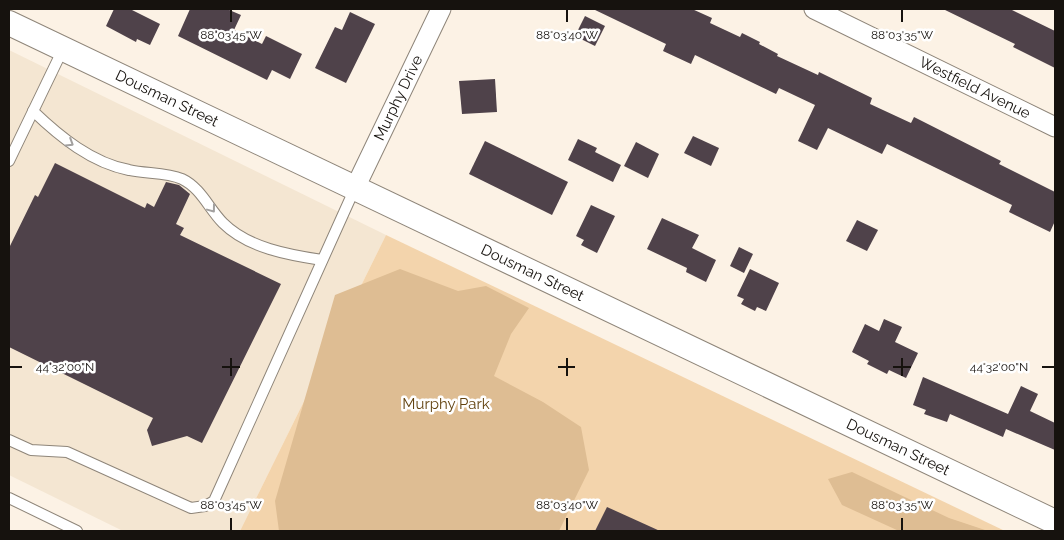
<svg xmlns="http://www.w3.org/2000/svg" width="1064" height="540" font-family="Raleway,sans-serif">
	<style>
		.built { fill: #f4e6d2 }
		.green { fill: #f3d4ac }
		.forest { fill: #debd93 }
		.building { fill: #4f424a }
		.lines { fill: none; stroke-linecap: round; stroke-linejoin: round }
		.service-casing { stroke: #8e8579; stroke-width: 12 }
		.minor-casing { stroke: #8e8579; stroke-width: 21 }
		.tertiary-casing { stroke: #8e8579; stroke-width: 26 }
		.service { stroke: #fff; stroke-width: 10 }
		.minor { stroke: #fff; stroke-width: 19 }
		.tertiary { stroke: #fff; stroke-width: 24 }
		.oneway { stroke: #a2a09f }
		.ticks { fill: none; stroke: #16120e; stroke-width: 2 }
		.labels { text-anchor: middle; stroke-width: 5; stroke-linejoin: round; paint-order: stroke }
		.street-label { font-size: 15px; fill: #16120e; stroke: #fff }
		.park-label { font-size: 15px; fill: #634310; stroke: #fff }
		.ticks-label { font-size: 12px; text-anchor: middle; fill: #16120e; stroke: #fff; stroke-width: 5; stroke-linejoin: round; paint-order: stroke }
	</style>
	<rect width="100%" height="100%" fill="#fcf2e5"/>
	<!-- built -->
	<path class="built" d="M9,50l377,185 -146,296h-117l-114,-56z"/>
	<!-- green -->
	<path class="green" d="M386,235l619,296h-765z"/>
	<!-- forest -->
	<g class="forest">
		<path d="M400,269l58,22 28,-5 43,22 -18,26 -17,42 49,26 38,25 8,43 -30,61h-280l-4,-30 60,-206z"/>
		<path d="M852,472l97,46 39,13h-89l-57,-26 -14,-26z"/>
	</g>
	<!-- building -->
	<g class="building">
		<path d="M114,9h16l30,15 -10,21 -13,-6 -1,3 -30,-16z"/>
		<path d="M190,9h37l14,6 -7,15 28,14 4,-8 36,18 -12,25 -18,-9 -5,10 -89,-44z"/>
		<path d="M593,9h99l20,9 -2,5 30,14 2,-4 18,9 -1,2 19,10 -1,2 41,19 1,-3 53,26 -2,6 41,19 3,-6 87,44 -2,3 56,28v29l-5,11 -41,-20 3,-7 -125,-61 -5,10 -54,-26 -11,22 -19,-9 17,-36 -36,-17 -3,6 -81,-39 -4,9 -28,-13 3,-7z"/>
		<path d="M943,9h67l45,22v37l-42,-21 2,-3z"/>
		<path d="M350,12l25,12 -29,59 -31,-15 20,-41 7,3z"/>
		<path d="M585,16l20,10 -10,20 -20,-10z"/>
		<path d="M495,79l2,33 -35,2 -3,-33z"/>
		<path d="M693,136l26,12 -8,18 -27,-13z"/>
		<path d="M578,139l19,9 -2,4 26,13 -8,17 -45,-22z"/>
		<path d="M485,141l83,41 -16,33 -83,-41z"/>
		<path d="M636,142l23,12 -11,24 -24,-12z"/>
		<path d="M55,163l90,45 2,-5 7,4 12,-25 13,3 11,9 -14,30 8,4 -4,7 101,49 -79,159 -15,-7 -35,10 -5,-16 6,-12 -144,-71v-99l26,-53 3,2z"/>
		<path d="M591,205l24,11 -18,37 -16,-8 3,-5 -8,-4z"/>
		<path d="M662,218l37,17 -7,13 24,12 -10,22 -20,-10 1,-4 -40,-19z"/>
		<path d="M857,220l21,10 -11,21 -21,-10z"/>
		<path d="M739,247l14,7 -9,19 -14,-7z"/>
		<path d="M750,269l29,14 -13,28 -9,-4 -2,4 -14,-7 3,-5 -7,-3z"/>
		<path d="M884,319l18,8 -7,15 23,11 -12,25 -17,-8 -2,4 -20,-10 2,-3 -17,-9 13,-28 14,7z"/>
		<path d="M923,377l85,37 13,-28 17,8 -8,17 25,12v27l-49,-21 -3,8 -53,-23 -3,8 -23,-8 2,-4 -13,-5z"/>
		<path d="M607,507l53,24h-65z"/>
	</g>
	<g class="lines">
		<!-- service casing -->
		<g class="service-casing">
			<g id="service">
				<path d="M33,111c27,26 59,52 96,59 17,4 37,2 53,9 19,9 27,30 41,44 25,25 66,32 99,37"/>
				<path d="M9,161l54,-112"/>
				<path d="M9,440l22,10 36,2 124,56 14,-2 9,-5 141,-313"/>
				<path d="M9,498l68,33"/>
			</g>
		</g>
		<!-- minor casing -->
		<g class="minor-casing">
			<g id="minor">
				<path id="s1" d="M814,9l241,118"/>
				<path id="s2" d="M355,188l86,-179"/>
			</g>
		</g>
		<!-- tertiary casing -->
		<g class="tertiary-casing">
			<g id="tertiary">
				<path id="s3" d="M9,23l1046,499"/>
			</g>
		</g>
		<!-- service -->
		<use href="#service" class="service"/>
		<!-- minor -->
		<use href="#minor" class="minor"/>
		<!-- tertiary -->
		<use href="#tertiary" class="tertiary"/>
	</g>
	<!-- one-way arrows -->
	<defs><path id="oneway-chevron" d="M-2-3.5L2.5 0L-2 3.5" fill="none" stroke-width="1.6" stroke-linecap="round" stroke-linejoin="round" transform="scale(1.25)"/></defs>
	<g class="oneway">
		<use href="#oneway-chevron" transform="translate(70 143) rotate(32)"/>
		<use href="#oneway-chevron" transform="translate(212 209) rotate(53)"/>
	</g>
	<!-- ticks -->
	<path class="ticks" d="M231,10v12M567,10v12M902,10v12M231,358v18M567,358v18M902,358v18M10,367h12M222,367h18M558,367h17M893,367h18M1042,367h12M231,518v12M567,518v12M902,518v12"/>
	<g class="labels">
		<!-- street labels -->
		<g class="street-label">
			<text dy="5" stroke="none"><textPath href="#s1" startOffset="179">Westfield Avenue</textPath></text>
			<text dy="5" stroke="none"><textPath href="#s3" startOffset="175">Dousman Street</textPath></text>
			<text dy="5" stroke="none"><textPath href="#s2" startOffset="100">Murphy Drive</textPath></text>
			<text dy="5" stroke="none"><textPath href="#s3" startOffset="580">Dousman Street</textPath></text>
			<text dy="5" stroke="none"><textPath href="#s3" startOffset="985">Dousman Street</textPath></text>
		</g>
		<!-- park labels -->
		<g class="park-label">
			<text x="446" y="409">Murphy Park</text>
		</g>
	</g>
	<g class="ticks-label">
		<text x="231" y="39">88°03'45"W</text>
		<text x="567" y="39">88°03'40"W</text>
		<text x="902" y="39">88°03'35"W</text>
		<text x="65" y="371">44°32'00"N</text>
		<text x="999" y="371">44°32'00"N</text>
		<text x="231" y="509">88°03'45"W</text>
		<text x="567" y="509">88°03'40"W</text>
		<text x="902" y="509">88°03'35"W</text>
	</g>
	<!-- border -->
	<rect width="1064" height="540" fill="none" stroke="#16120e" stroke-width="20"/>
</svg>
